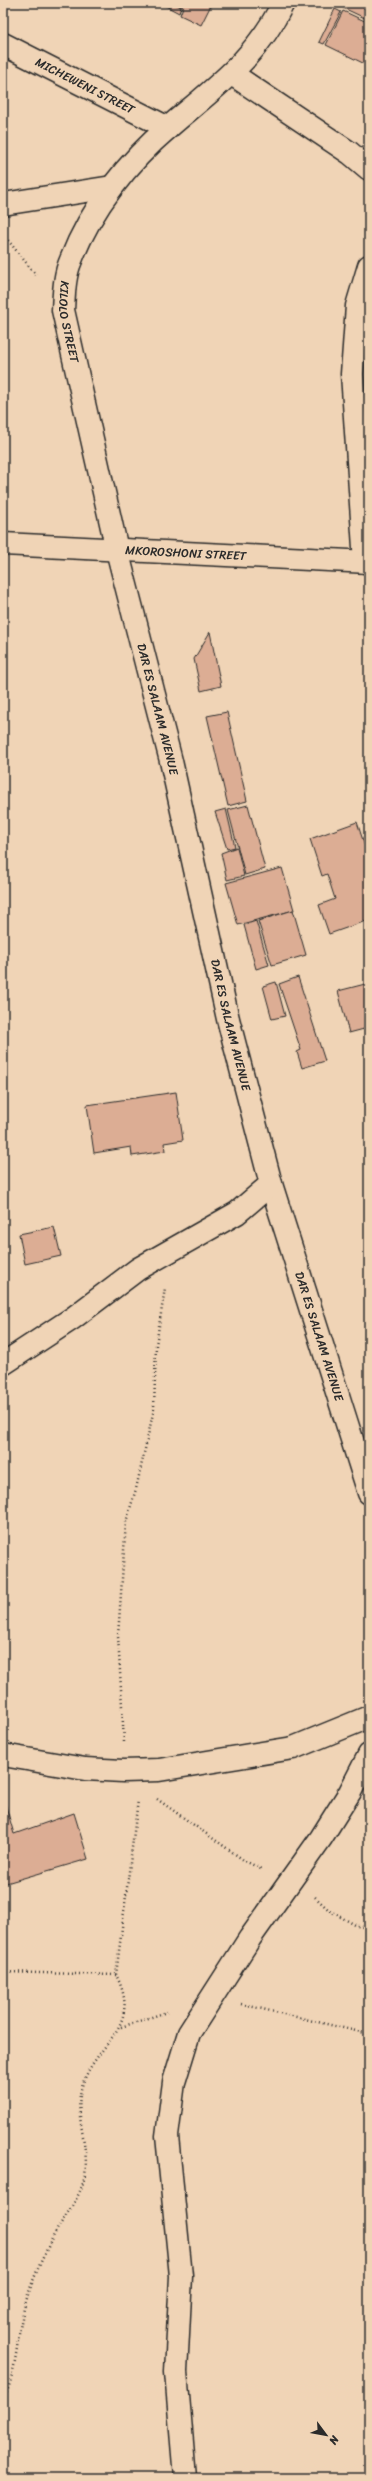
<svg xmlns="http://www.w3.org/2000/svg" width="372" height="2481" font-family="Sriracha,sans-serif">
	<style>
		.building { fill: #dcad94; stroke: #2b2b2b }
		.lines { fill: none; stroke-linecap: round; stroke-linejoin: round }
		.minor-casing { stroke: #2b2b2b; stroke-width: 25 }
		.path { stroke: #2b2b2b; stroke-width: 2.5; stroke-dasharray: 1 3; stroke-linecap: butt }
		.minor { stroke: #f0d4b6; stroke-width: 22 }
		.labels { text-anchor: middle; stroke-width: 3.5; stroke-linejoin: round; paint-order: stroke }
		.street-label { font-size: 12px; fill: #2b2b2b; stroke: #f0d4b6 }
	</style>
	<rect width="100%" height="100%" fill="#f0d4b6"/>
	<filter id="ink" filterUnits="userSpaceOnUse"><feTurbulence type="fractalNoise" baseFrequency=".025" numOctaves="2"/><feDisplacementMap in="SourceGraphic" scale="8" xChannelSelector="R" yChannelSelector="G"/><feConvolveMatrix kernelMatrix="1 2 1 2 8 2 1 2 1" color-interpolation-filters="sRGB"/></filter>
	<g filter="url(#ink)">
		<!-- building -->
		<g class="building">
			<path d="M160,3h13l8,4 -2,6z"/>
			<path d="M175,3h37l-11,22 -21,-10 3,-8z"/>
			<path d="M369,3v17l-34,-16 1,-1z"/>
			<path d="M335,9l6,3 -17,32 -5,-2z"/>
			<path d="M343,11l26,12v43l-43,-21z"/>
			<path d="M210,632l11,54 -20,5 -7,-32z"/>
			<path d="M227,712l20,89 -19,5 -21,-90z"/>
			<path d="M248,805l17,64 -20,6 -17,-65z"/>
			<path d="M226,809l9,38 -8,2 -12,-37z"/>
			<path d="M357,822l12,37v61l-40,14 -10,-29 16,-6 -8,-25 -5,2 -12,-37z"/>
			<path d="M237,847l7,29 -17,4 -6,-27z"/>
			<path d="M282,868l12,42 -56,15 -12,-42z"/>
			<path d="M293,910l13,45 -34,10 -14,-44z"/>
			<path d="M256,921l13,44 -13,4 -12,-44z"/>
			<path d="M298,977l27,84 -23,7 -5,-16 4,-2 -22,-66z"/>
			<path d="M276,982l9,34 -13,3 -9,-33z"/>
			<path d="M369,983v67l-5,-21 -15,4 -11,-42z"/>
			<path d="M176,1092l7,48 -19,3 1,8 -33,5 -1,-9 -37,6 -7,-48z"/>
			<path d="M54,1227l7,29 -36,8 -6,-30z"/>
			<path d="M3,1796l11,38 60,-21 14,46 -85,25z"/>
		</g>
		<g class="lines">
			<!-- minor casing -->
			<g class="minor-casing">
				<g id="minor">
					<path id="s1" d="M283,3c-26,55 -69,85 -114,124 -41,35 -78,81 -98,133 -7,16 -7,34 -8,50l54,240 54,211 57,258 43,165 98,309"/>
					<path id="s2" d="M3,44l165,84"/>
					<path d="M232,74l118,79 19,16"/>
					<path d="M3,204l109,-17"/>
					<path id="s3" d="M3,544l366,18"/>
					<path d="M365,562l-13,-188 5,-68 12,-40"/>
					<path d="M3,1364l70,-46 65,-49 99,-56 34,-29"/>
					<path d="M3,1755l82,14 38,2 36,-1 134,-22 76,-31"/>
					<path d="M185,2478l-9,-106 5,-96 -14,-140 7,-54 15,-49 61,-95 71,-100 29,-46 19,-37"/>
				</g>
			</g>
			<!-- path -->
			<g class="path">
				<path d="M3,234l33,41"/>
				<path d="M124,1742l-6,-106 8,-114 10,-33 18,-80 2,-64 9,-57"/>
				<path d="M157,1799l88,62 18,9"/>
				<path d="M315,1897l15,14 27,15 12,2"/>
				<path d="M3,1972l113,3"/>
				<path d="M241,2004l128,30"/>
				<path d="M121,2027l46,-15"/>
				<path d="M3,2400c13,-24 13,-56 19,-82 5,-27 18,-55 30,-79 11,-23 28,-38 33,-64 5,-30 -13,-62 -2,-92 15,-42 60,-56 33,-108l22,-175"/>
			</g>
			<!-- minor -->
			<use href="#minor" class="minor"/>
		</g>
	</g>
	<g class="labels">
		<!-- street labels -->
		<g class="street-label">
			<text dy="4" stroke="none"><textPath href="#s2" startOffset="92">MICHEWENI STREET</textPath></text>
			<text dy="4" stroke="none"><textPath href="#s1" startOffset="400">KILOLO STREET</textPath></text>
			<text dy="4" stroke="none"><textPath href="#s3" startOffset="183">MKOROSHONI STREET</textPath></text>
			<text dy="4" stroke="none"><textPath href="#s1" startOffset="798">DAR ES SALAAM AVENUE</textPath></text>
			<text dy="4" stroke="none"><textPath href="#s1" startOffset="1122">DAR ES SALAAM AVENUE</textPath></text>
			<text dy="4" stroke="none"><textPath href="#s1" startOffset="1446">DAR ES SALAAM AVENUE</textPath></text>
		</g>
	</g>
	<!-- margin -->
	<rect width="372" height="2481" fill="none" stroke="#f0d4b6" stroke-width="16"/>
	<rect x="8" y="8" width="356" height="2465" fill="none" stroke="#2b2b2b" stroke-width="1.5" filter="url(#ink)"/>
	<!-- north arrow -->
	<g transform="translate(326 2435) rotate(122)" stroke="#f0d4b6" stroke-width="3" paint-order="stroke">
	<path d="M0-3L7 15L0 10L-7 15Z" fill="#2b2b2b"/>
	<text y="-6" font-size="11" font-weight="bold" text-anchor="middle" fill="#2b2b2b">N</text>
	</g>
</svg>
